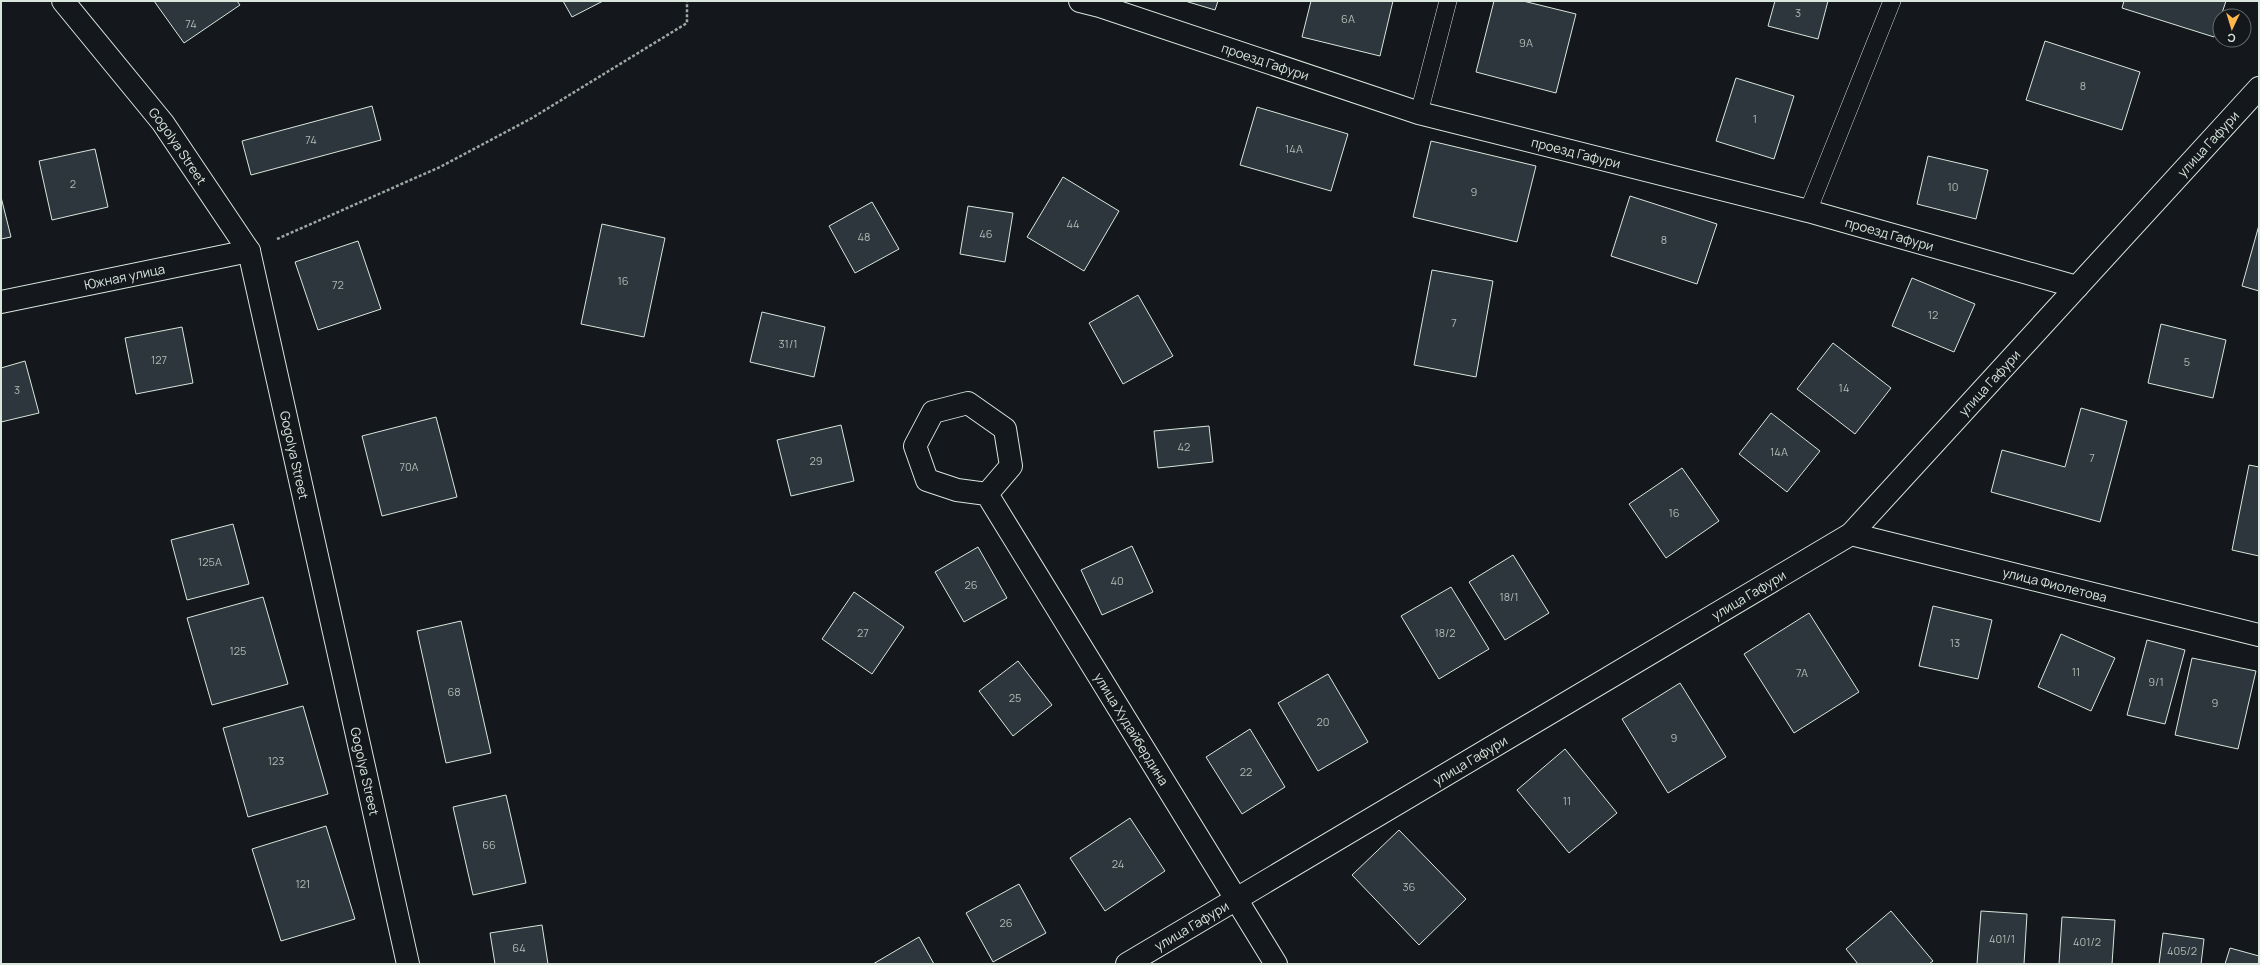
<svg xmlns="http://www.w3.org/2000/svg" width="2260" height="965" font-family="Manrope,sans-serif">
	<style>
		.building { fill: #2c363c; stroke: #d8e6dc }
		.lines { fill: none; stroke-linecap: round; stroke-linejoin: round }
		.lane-casing { stroke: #d8e6dc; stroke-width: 18 }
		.street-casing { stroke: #d8e6dc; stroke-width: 24 }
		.path { stroke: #9da8a2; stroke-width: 2.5; stroke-dasharray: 3 2; stroke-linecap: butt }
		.lane { stroke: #14181c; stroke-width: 17 }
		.street { stroke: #14181c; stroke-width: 22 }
		.labels { text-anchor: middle; stroke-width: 3; stroke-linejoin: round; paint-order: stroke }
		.number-label { font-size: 11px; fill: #adbab4 }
		.street-label { font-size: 13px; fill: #d8e6dc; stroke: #14181c }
	</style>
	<rect width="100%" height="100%" fill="#14181c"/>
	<!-- building -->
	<g class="building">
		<path d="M154,1h83l3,4 -56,38z"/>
		<path d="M563,1h40l-31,16z"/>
		<path d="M1185,1h33l-3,9z"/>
		<path d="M1311,1h82l-13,55 -78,-19z"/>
		<path d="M1494,1h29l53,13 -20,79 -80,-21z"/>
		<path d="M1775,1h53l-10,38 -50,-13z"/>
		<path d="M2124,1h102l-12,36 -92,-29z"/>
		<path d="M2045,41l95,31 -18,58 -96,-30z"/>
		<path d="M1736,78l58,18 -20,63 -58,-18z"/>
		<path d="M372,106l9,34 -130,35 -9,-34z"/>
		<path d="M1257,107l91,27 -17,57 -91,-26z"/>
		<path d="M1431,141l105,25 -19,76 -104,-25z"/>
		<path d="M95,149l13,58 -56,13 -13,-59z"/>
		<path d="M1928,156l60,14 -12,49 -59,-15z"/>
		<path d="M1063,177l56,34 -35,60 -57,-34z"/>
		<path d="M1630,196l87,28 -20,60 -86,-28z"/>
		<path d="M1,197l10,40 -10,2z"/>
		<path d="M872,202l27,47 -44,24 -26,-47z"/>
		<path d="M968,206l45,7 -8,49 -45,-8z"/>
		<path d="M602,224l63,14 -21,99 -63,-13z"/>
		<path d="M2259,225v66l-17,-5z"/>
		<path d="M358,241l23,68 -63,21 -23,-68z"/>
		<path d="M1432,270l61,11 -17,96 -62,-12z"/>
		<path d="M1912,278l63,26 -21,48 -62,-26z"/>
		<path d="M1138,295l35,61 -50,28 -34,-61z"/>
		<path d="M762,312l63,15 -11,50 -64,-15z"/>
		<path d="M2161,324l65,16 -13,58 -65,-15z"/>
		<path d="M182,327l11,56 -57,11 -11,-56z"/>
		<path d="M1833,343l58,45 -36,46 -58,-45z"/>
		<path d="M25,361l14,52 -38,9v-54z"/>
		<path d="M2081,408l46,13 -27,101 -109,-30 11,-42 63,17z"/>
		<path d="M1771,413l49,38 -33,41 -48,-38z"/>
		<path d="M436,417l21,80 -75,19 -20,-80z"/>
		<path d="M841,425l13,56 -63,15 -14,-56z"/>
		<path d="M1209,426l4,36 -55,6 -4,-37z"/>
		<path d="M2249,465l10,2v89l-27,-6z"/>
		<path d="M1682,468l37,53 -53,37 -37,-54z"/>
		<path d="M233,524l16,60 -62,16 -16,-60z"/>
		<path d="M1132,546l21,46 -51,23 -21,-45z"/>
		<path d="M978,547l29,51 -43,24 -29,-50z"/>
		<path d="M1513,555l36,58 -44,27 -36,-58z"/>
		<path d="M1451,587l38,62 -50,30 -38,-63z"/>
		<path d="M854,592l50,35 -32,47 -50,-35z"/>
		<path d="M263,597l25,87 -76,21 -25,-87z"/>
		<path d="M1933,606l59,14 -14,59 -59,-13z"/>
		<path d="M1809,613l50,79 -65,41 -50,-79z"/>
		<path d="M461,621l30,132 -45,10 -29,-132z"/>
		<path d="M2061,634l54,24 -24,53 -53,-24z"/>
		<path d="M2147,640l38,10 -20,74 -38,-9z"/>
		<path d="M2192,658l64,13 -18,78 -63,-14z"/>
		<path d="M1018,661l34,44 -39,31 -34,-45z"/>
		<path d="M1328,674l40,68 -50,29 -40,-68z"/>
		<path d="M1680,683l46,74 -58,36 -46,-74z"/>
		<path d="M303,706l25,88 -80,23 -25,-89z"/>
		<path d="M1250,729l35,58 -43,27 -36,-57z"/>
		<path d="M1565,749l52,64 -48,40 -52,-63z"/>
		<path d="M506,795l20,88 -53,12 -20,-88z"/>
		<path d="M1130,818l35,53 -60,40 -35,-53z"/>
		<path d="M326,826l29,93 -74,22 -29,-92z"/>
		<path d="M1399,830l67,69 -47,46 -67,-70z"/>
		<path d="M1019,884l27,49 -53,29 -27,-49z"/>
		<path d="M1891,911l42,50 -4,3h-71l-12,-15z"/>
		<path d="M1981,911l46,3 -3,50h-47z"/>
		<path d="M2062,917l53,3 -3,44h-53z"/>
		<path d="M542,925l6,39h-53l-5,-31z"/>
		<path d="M2163,933l41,6 -3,25h-42z"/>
		<path d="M919,937l15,27h-61z"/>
		<path d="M2230,948l29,8v8h-34z"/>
	</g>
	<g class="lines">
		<!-- lane casing -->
		<g class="lane-casing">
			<g id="lane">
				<path d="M1419,113l29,-112"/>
				<path d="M1808,211l84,-210"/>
			</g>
		</g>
		<!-- street casing -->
		<g class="street-casing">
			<g id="street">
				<path id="s1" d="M63,1l100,122 86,128 159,713"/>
				<path id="s2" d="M1080,1l20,5 319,107 389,98 269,76"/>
				<path id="s3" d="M1,302l248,-51"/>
				<path id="s4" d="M987,494l-30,-4 -30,-10 -12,-34 18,-34 35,-9 37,26 6,37 -24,28 289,470"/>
				<path id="s5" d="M1851,534l408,101"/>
				<path id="s6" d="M1127,964l724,-430 408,-446"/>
			</g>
		</g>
		<!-- path -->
		<path class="path" d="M277,239l163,-72 92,-49 155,-95v-22"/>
		<!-- lane -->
		<use href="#lane" class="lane"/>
		<!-- street -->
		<use href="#street" class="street"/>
	</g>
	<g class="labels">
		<!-- number labels -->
		<g class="number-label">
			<text x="1798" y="17">3</text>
			<text x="1348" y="23">6А</text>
			<text x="191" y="28">74</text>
			<text x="1526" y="47">9А</text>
			<text x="2083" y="90">8</text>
			<text x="1755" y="123">1</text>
			<text x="311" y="144">74</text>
			<text x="1294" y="153">14А</text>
			<text x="73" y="188">2</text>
			<text x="1953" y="191">10</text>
			<text x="1474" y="196">9</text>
			<text x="1073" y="228">44</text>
			<text x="986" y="238">46</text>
			<text x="864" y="241">48</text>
			<text x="1664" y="244">8</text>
			<text x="623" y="285">16</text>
			<text x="338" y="289">72</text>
			<text x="1933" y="319">12</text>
			<text x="1454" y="327">7</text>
			<text x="788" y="348">31/1</text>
			<text x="159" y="364">127</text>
			<text x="2187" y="366">5</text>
			<text x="1844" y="392">14</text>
			<text x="17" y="394">3</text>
			<text x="1184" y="451">42</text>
			<text x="1779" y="456">14А</text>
			<text x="2092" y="462">7</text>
			<text x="816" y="465">29</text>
			<text x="409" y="471">70А</text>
			<text x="1674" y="517">16</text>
			<text x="210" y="566">125А</text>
			<text x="1117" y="585">40</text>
			<text x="971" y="589">26</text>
			<text x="1509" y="601">18/1</text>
			<text x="863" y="637">27</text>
			<text x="1445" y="637">18/2</text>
			<text x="1955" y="647">13</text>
			<text x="238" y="655">125</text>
			<text x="2076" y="676">11</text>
			<text x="1802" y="677">7А</text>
			<text x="2156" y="686">9/1</text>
			<text x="454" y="696">68</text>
			<text x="1015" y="702">25</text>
			<text x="2215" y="707">9</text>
			<text x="1323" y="726">20</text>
			<text x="1674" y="742">9</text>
			<text x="276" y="765">123</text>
			<text x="1246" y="776">22</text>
			<text x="1567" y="805">11</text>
			<text x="489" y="849">66</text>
			<text x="1118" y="868">24</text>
			<text x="303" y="888">121</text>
			<text x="1409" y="891">36</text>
			<text x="1006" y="927">26</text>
			<text x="2002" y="943">401/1</text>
			<text x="2087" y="946">401/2</text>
			<text x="519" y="952">64</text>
			<text x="2182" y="955">405/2</text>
		</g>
		<!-- street labels -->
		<g class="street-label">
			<text dy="5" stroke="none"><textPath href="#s2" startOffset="195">проезд Гафури</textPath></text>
			<text dy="5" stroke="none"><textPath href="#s6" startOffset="1371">улица Гафури</textPath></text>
			<text dy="5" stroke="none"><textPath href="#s1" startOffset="185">Gogolya Street</textPath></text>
			<text dy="5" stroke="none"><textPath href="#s2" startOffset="519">проезд Гафури</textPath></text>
			<text dy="5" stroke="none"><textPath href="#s2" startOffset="843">проезд Гафури</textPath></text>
			<text dy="5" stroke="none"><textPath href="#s3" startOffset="126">Южная улица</textPath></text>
			<text dy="5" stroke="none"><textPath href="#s6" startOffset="1047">улица Гафури</textPath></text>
			<text dy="5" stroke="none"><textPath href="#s1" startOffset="521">Gogolya Street</textPath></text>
			<text dy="5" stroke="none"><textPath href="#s5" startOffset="210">улица Фиолетова</textPath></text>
			<text dy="5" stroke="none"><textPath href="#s6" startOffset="723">улица Гафури</textPath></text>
			<text dy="5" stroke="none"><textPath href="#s4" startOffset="568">улица Худайбердина</textPath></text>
			<text dy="5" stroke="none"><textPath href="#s6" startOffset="399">улица Гафури</textPath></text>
			<text dy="5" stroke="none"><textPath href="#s1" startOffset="845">Gogolya Street</textPath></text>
			<text dy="5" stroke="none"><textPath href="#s6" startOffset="75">улица Гафури</textPath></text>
		</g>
	</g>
	<!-- border -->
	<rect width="2260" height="965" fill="none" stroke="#d8e6dc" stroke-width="4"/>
	<!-- north arrow -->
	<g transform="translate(2232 28) rotate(184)"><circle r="19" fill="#14181c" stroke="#626a69"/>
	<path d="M0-3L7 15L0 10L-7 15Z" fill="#ffb74d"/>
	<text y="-6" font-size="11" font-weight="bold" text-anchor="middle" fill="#d8e6dc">С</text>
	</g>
</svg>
